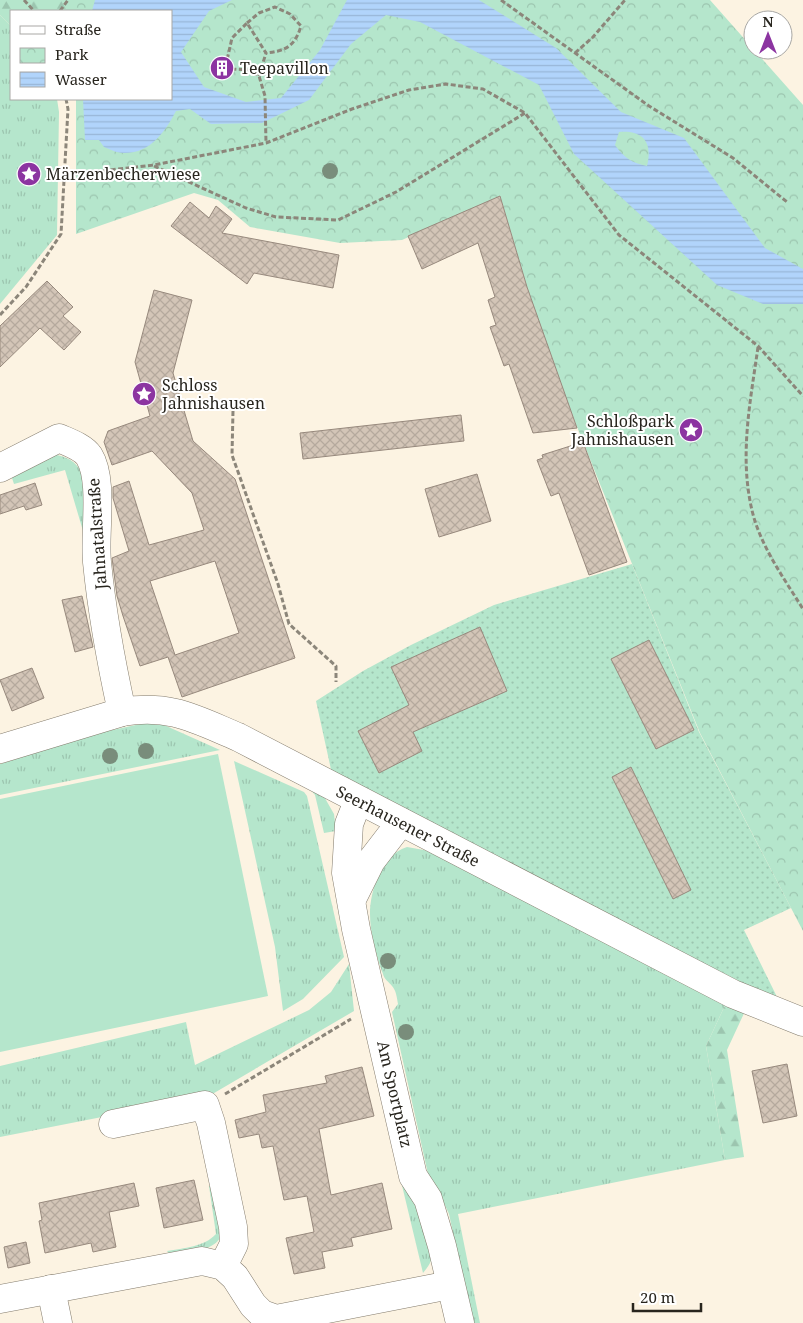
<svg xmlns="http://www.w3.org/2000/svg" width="803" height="1323" font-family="'Noto Serif',serif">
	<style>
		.grass { fill: url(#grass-tufts) }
		.forest { fill: url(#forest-firs) }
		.park { fill: url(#park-crowns) }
		.garden { fill: url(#garden-dots) }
		.pitch { fill: #b5e6cc }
		.water { fill: url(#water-rules); fill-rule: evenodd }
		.building { fill: url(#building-cross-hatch); stroke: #97897d; fill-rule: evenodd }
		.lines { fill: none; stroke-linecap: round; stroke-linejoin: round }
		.minor-casing { stroke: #837b6c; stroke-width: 29 }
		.path { stroke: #8c867a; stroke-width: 3; stroke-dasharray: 5 2.5; stroke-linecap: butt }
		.minor { stroke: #fff; stroke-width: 28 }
		.tree { fill: #798d7b }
		.labels { text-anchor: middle; stroke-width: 4; stroke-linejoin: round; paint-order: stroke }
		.poi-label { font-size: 16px; fill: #28251e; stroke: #fff; text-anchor: start }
		.street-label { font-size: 16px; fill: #28251e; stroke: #fff }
	</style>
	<defs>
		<pattern id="grass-tufts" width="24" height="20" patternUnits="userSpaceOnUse" patternTransform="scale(1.25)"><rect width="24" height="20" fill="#b5e6cc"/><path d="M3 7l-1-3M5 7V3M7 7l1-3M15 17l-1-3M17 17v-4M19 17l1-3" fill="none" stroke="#9cc5af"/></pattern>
		<pattern id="forest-firs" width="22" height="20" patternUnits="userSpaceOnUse" patternTransform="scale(1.25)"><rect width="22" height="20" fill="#b5e6cc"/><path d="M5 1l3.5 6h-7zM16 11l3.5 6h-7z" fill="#9cc5af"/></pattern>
		<pattern id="park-crowns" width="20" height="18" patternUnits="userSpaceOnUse" patternTransform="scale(1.25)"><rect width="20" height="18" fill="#b5e6cc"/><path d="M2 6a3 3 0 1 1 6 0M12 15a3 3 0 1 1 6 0" fill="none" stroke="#9cc5af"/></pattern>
		<pattern id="garden-dots" width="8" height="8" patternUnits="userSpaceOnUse" patternTransform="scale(1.25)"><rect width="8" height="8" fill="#b5e6cc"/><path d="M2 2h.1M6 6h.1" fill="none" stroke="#9cc5af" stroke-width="1.8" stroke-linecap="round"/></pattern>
		<pattern id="water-rules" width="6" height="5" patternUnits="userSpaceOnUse" patternTransform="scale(1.25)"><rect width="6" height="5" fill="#b1d4fb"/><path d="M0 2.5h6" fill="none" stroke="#98b6d7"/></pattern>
		<pattern id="building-cross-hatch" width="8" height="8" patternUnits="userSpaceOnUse" patternTransform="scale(1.25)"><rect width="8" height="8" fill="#d3c5b7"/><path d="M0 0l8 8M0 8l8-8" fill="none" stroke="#b5a99d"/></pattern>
	</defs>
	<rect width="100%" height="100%" fill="#fcf3e2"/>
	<!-- grass -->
	<g class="grass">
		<path d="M0,15l11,11v73h46l2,13 -2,123 -57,69z"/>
		<path d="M52,454c17,3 26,8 32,24l7,80 -26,-88 -51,14 -4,-12z"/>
		<path d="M145,723l19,2 56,25 -220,45v-31l94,-30z"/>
		<path d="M246,751l76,42 12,21 2,17 -12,2 -9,-38 -6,-7 -66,-33z"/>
		<path d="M234,761l70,31 3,4 37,161 -41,42 -20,12 -8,-64z"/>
		<path d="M407,847l17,3 37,14 266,137 -21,45 19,114 -267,54 22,109h-8l-23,-109 -8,-17 -11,-14 -38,-171 6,-8c-1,-6 -2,-14 -6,-18 -3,-4 -8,-7 -9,-12 -7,-18 -13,-41 -13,-60 0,-24 12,-60 37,-67z"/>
		<path d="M349,964l5,47 -145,85 -209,41v-71l186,-44 9,43 114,-55 22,-18z"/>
		<path d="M399,1173c12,19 38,65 32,87 -1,5 -5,9 -8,13z"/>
		<path d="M209,1186h7c10,56 15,59 -44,71l-5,-6c17,-3 37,-4 49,-17z"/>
	</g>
	<!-- forest -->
	<g class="forest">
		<path d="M0,0h95l-3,11h-81v15l-11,-11z"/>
		<path d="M727,1001l19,8 -19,41 17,107 -19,3 -19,-114z"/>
	</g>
	<!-- park -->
	<path class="park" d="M74,0h636l93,105v826l-103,-198 -141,-351 -32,-95 -27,-91 -98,44 -62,3 -90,-16 -32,-27 -24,-7 -118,41v-135h95v-88h-97z"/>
	<!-- garden -->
	<path class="garden" d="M632,564l67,168 92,176 -47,22 35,71 -351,-176 -96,-51 -16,-73 47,-30 48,-26 83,-40z"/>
	<!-- pitch -->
	<path class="pitch" d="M218,754l50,242 -268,56v-253z"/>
	<!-- water -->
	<path class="water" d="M95,0h137l-23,11 -28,41 23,35 42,15 35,-4 39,-48 27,-50h132l77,48 65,64 63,26 81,110 38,21v35h-40l-46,-19 -143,-131 -35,-69 -119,-63 -34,-7 -35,29 -42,56 -47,23 -51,1 -21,-15 -14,2c-11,21 -26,43 -53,42 -6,0 -14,-4 -19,-6l-5,-7h-14l-2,-41h88v-88h-79zM619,132c24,-2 34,10 28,34 -15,-3 -23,-8 -32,-21z"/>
	<!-- building -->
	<g class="building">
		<path d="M500,196l27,91 50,141 -44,5 -24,-69 -5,2 -14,-39 6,-2 -8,-25 7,-3 -17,-54 -56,26 -14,-33z"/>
		<path d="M190,202l19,16 7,-12 16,13 -10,14 117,22 -6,33 -79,-15 -7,11 -76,-58z"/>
		<path d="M47,281l26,26 -10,9 18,16 -17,18 -24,-22 -40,39v-41z"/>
		<path d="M154,290l38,10 -19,73 20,68 42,38 60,179 -113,39 -14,-40 -28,9 -17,-50 -6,-20 -5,-38 17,-7 -16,-53v-11l16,-6 20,64 55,-15 -12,-37 -40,-42 -40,14 -8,-23 4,-11 42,-15 -15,-54zM215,561l24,72 -64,22 -25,-74z"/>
		<path d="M461,415l3,26 -161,18 -3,-26z"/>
		<path d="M583,442l44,120 -38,13 -30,-82 -8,3 -14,-36 6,-2 -1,-3z"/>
		<path d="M477,474l14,47 -52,16 -14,-48z"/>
		<path d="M35,483l7,22 -16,5 -2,-4 -24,8v-19z"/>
		<path d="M82,596l11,51 -18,5 -13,-52z"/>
		<path d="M480,627l27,64 -94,41 9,19 -43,22 -21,-42 51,-26 -18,-38z"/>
		<path d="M649,640l45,90 -38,19 -45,-90z"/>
		<path d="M32,668l12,30 -32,13 -12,-31z"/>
		<path d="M631,767l60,123 -18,9 -61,-122z"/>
		<path d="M787,1064l10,52 -34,7 -11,-52z"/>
		<path d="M362,1067l12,49 -55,13 12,66 51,-12 10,46 -41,9 2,8 -31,6 3,16 -31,6 -8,-36 28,-6 -7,-36 -23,4 -11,-54 -11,2 -3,-14 -20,4 -4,-18 31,-8 -3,-17 64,-12 -2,-7z"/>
		<path d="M194,1180l9,40 -39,8 -8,-40z"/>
		<path d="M134,1183l5,23 -30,6 7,35 -23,5 -2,-9 -46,10 -6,-32 3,-1 -3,-17z"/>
		<path d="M26,1242l4,21 -22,5 -4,-21z"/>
	</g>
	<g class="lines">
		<!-- minor casing -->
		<g class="minor-casing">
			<g id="minor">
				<path d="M0,468l59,-30c9,4 24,9 30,18 15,24 5,77 8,106 5,51 14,100 25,150"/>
				<path d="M0,749l122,-37c49,-8 73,7 116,25l495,257 70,28"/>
				<path d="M358,801l-9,23 -3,49 10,56 57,247 15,23 14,47 18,77"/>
				<path d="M352,899l19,-38 30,-39"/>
				<path d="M113,1124l92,-19 6,18 22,104 1,17 -11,22"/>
				<path d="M51,1289l7,34"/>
				<path d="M0,1299l202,-38 21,5 12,11 18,28 9,9 14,5 174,-34"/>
			</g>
		</g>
		<!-- path -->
		<g class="path">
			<path d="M24,0l10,11"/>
			<path d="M501,0l148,106 84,52 54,44"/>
			<path d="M60,11l8,-11"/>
			<path d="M247,23l12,-10 16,-6 15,7 11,12c-6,20 -15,25 -35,27"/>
			<path d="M575,53l18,-16 32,-37"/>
			<path d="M259,76l7,-23 -19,-30 -15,15 -5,22 6,9 16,1 10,6 6,20 1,47"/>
			<path d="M154,166l92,42 30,9 62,3 58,-28 129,-79"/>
			<path d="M66,175l88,-10 112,-22 86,-34 57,-19 37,-6 37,5 42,24 94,122 139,111 45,50"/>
			<path d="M0,315l26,-28 35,-53 7,-125 -2,-10"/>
			<path d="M758,347c-8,57 -20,114 -4,171 10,33 31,62 49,91"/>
			<path d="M233,411l-1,44 46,129 11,40 47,42v16"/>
			<path d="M225,1094l126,-75"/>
		</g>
		<!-- minor -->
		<use href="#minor" class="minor"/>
	</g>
	<!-- trees -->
	<g class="tree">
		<circle cx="330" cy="171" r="8"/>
		<circle cx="146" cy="751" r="8"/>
		<circle cx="110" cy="756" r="8"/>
		<circle cx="388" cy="961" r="8"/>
		<circle cx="406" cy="1032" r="8"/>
	</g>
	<!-- icons -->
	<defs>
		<g id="building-disc" transform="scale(1.25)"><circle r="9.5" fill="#8c34a1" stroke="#fff"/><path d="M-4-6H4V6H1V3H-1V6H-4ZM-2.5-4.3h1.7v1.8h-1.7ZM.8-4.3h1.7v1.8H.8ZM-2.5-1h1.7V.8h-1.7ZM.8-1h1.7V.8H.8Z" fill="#fff"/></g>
		<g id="sight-disc" transform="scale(1.25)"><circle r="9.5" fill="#8c34a1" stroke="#fff"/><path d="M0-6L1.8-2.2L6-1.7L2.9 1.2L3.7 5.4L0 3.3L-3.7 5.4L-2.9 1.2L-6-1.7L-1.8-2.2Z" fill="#fff"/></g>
	</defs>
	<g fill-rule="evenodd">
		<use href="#building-disc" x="222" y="68"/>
		<use href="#sight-disc" x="29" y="174"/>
		<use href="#sight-disc" x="144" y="394"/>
		<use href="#sight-disc" x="691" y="430"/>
	</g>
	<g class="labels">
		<!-- poi labels -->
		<g class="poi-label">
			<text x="240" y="74">Teepavillon</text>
			<text x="46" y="180">Märzenbecherwiese</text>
			<text x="162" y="391">Schloss<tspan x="162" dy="18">Jahnishausen</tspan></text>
			<text x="674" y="427" text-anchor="end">Schloßpark<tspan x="674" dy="18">Jahnishausen</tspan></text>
		</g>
		<!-- street labels -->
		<g class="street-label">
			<text transform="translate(97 534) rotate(-94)" y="6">Jahnatalstraße</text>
			<text transform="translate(408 826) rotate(27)" y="6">Seerhausener Straße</text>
			<text transform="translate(395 1094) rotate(77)" y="6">Am Sportplatz</text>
		</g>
	</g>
	<!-- legend -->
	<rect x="10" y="10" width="162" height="90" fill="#ffffff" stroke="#a9a8a5"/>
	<rect x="20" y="26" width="25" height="8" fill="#ffffff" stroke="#a9a8a5"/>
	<text x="55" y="35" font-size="15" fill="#28251e">Straße</text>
	<rect x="20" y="48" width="25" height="15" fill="url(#park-crowns)" stroke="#a9a8a5"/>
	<text x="55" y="60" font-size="15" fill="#28251e">Park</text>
	<rect x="20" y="72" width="25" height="15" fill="url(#water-rules)" stroke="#a9a8a5"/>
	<text x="55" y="85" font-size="15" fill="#28251e">Wasser</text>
	<!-- north arrow -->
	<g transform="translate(768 35)"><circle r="24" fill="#ffffff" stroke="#a9a8a5"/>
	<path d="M0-4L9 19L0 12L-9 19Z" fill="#8c34a1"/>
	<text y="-8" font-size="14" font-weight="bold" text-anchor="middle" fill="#28251e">N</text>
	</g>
	<!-- scale -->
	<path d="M633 1303v8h68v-8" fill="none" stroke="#28251e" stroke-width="2.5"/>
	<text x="640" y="1303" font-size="15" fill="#28251e" stroke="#ffffff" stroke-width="4" paint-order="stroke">20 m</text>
</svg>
